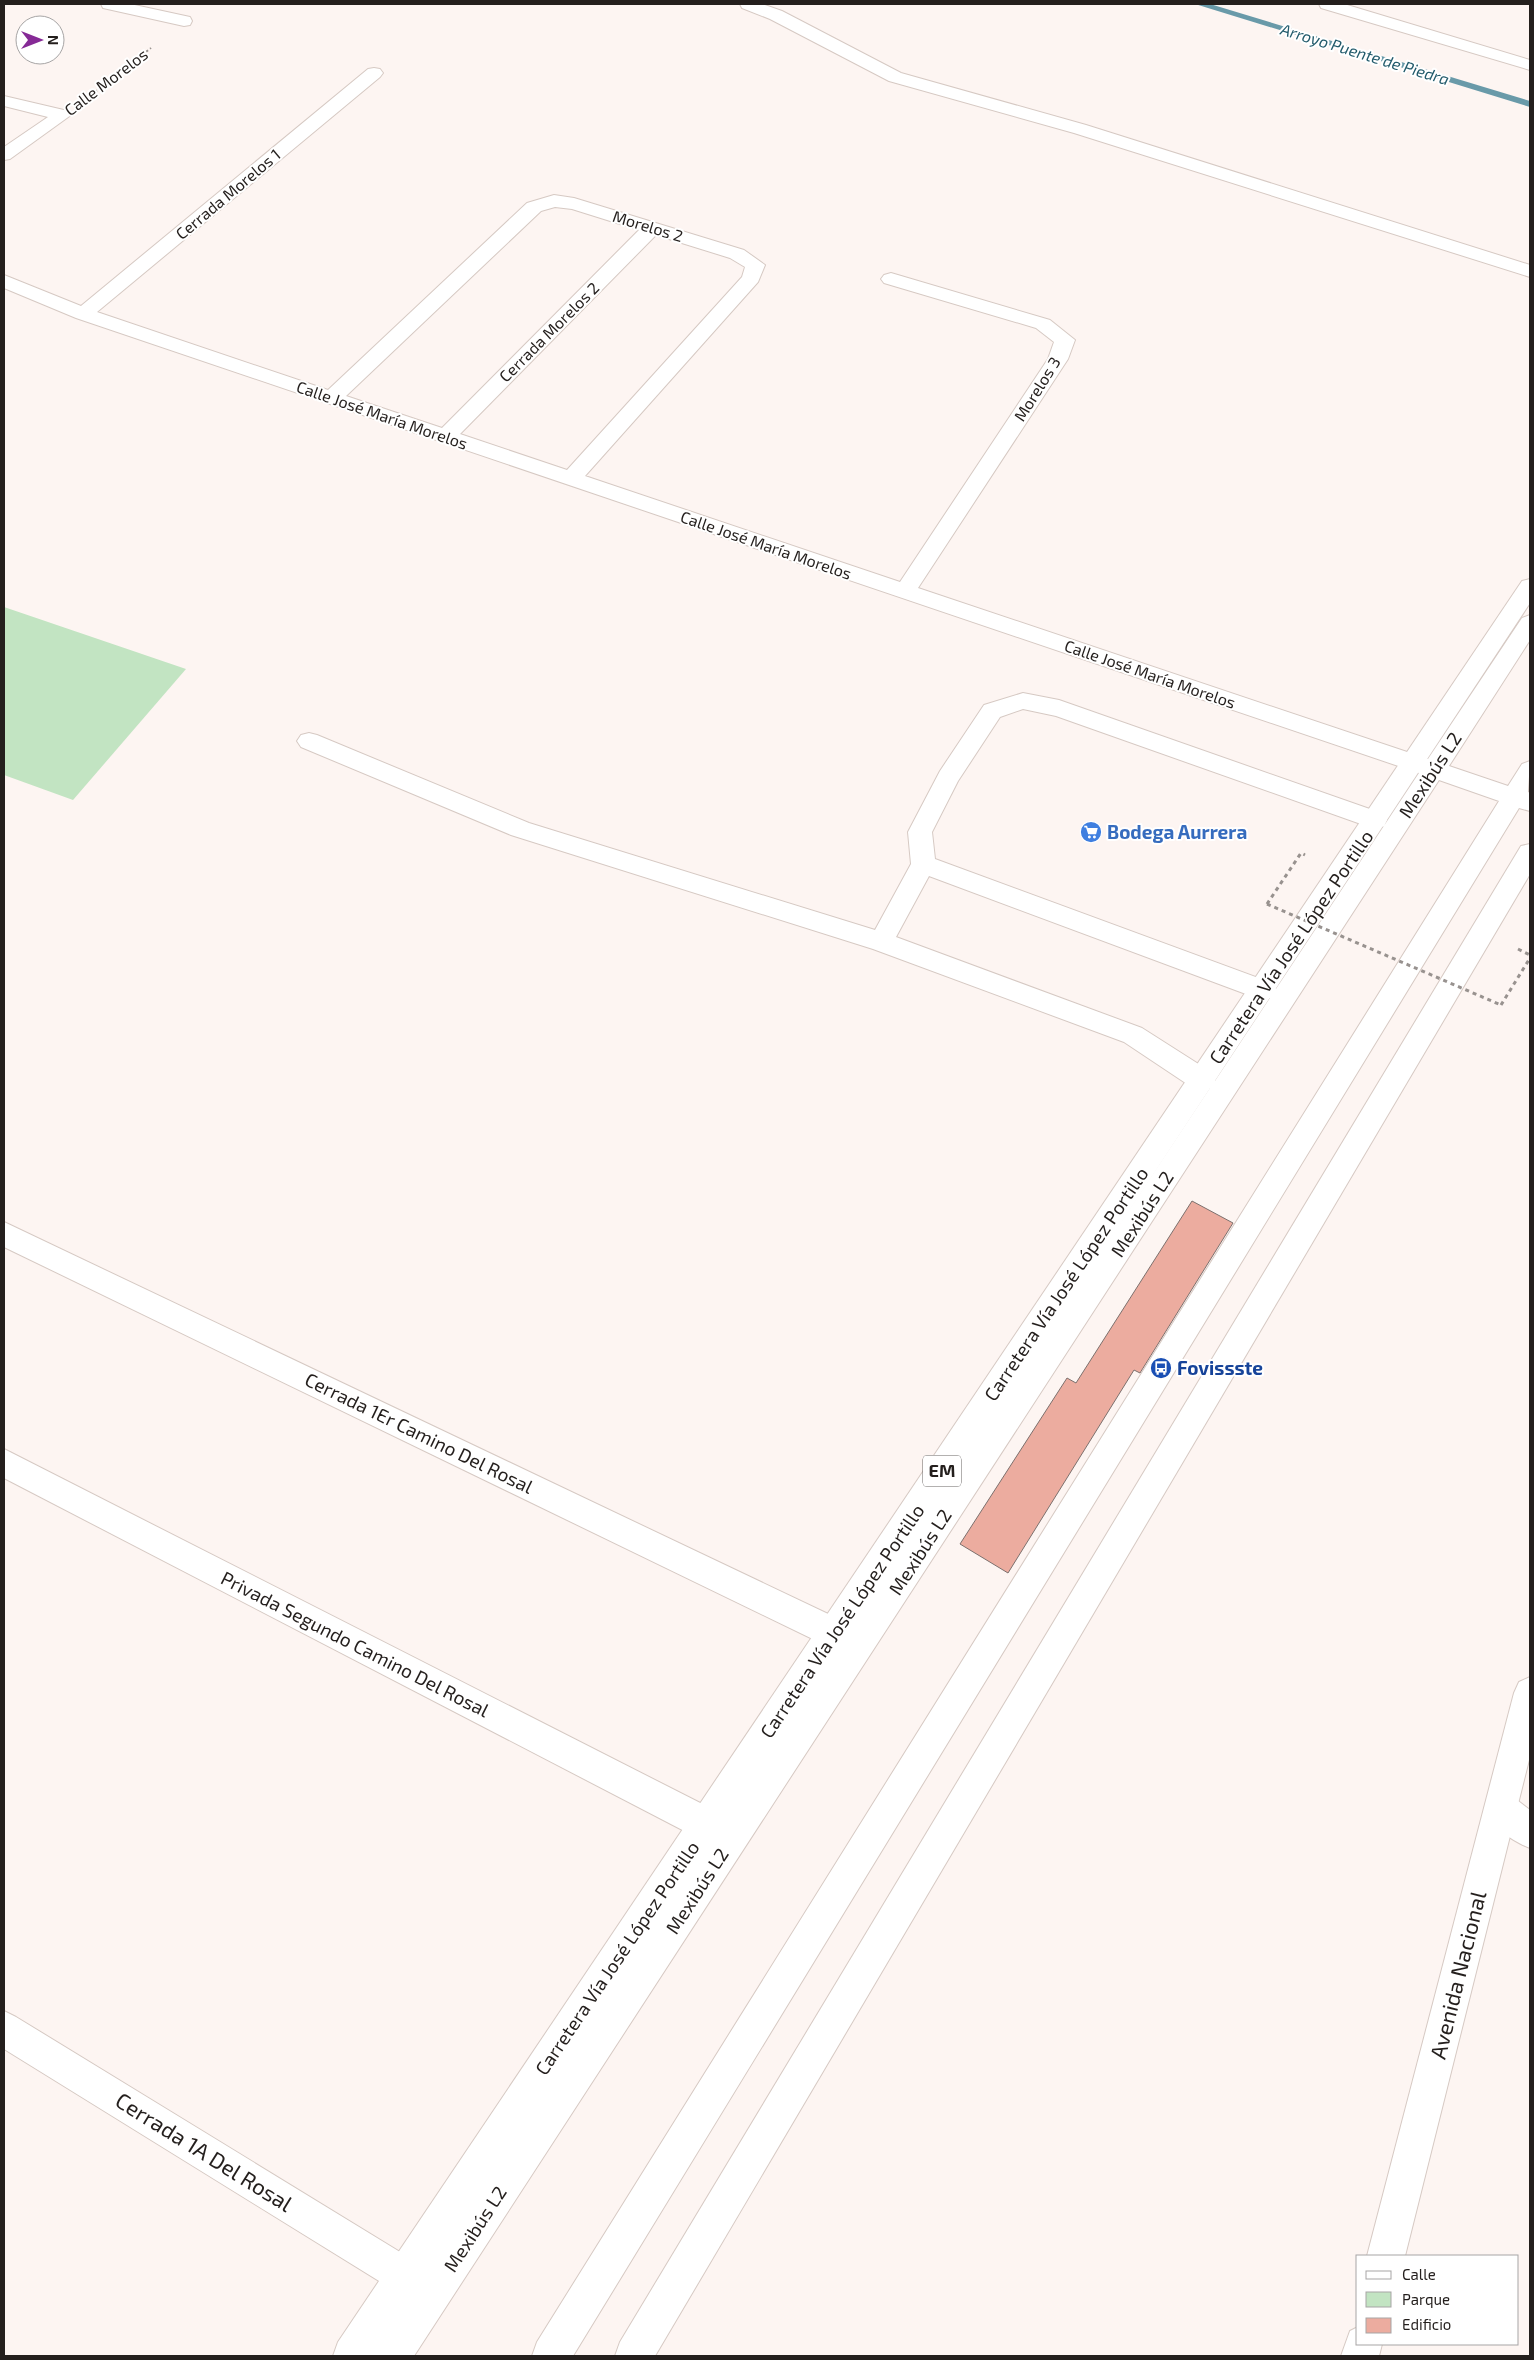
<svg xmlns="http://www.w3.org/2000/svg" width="1534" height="2360" font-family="'Exo 2',sans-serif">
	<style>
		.green { fill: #c2e4c2 }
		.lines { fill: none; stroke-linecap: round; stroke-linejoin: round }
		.stream { fill: #699aa9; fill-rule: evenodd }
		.building { fill: #ecac9f; stroke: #7c706d }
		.minor-casing { stroke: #d6c9c3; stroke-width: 2 }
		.major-casing { stroke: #d6c9c3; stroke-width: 2 }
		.path-far1 { stroke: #98928f; stroke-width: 2; stroke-dasharray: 2.5 2.5; stroke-linecap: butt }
		.path { stroke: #98928f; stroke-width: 3; stroke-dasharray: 4 4; stroke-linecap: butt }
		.minor { fill: #fff; fill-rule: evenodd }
		.major { fill: #fff; fill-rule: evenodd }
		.path-bridge { stroke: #98928f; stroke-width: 3; stroke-dasharray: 4 4; stroke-linecap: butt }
		.labels { text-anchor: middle; stroke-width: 4; stroke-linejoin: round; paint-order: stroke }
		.far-water-label { font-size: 16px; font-style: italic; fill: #215a6b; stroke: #fff }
		.far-street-label { font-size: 16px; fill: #241f1d; stroke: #fff }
		.shield { fill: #fff; stroke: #666261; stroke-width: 1 }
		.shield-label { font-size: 18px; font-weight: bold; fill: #241f1d }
		.street-label { font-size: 19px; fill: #241f1d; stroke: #fff }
		.shop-label { font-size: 19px; font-weight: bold; fill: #366cbe; stroke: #fff; text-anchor: start }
		.transit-label { font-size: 19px; font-weight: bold; fill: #164399; stroke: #fff; text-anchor: start }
		.near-street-label { font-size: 22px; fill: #241f1d; stroke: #fff }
	</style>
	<rect width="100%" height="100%" fill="#fdf5f2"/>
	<!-- green -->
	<path class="green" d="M4,607l182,62 -113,131 -69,-25z"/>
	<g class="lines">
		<!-- stream -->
		<path class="stream" d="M1195,4h15l320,97v6z"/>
	</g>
	<!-- building -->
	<path class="building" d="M1192,1201l41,22 -93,150 -6,-3 -126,203 -48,-29 107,-166 9,5z"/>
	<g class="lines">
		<!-- minor casing -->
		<g class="minor-casing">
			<g id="minor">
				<path d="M101,4h29l60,13 2,4 -2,4 -6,1 -81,-18z"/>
				<path d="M740,4h22l20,7 119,62 185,52 444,140v12l-456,-144 -185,-52 -119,-62 -28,-11z"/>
				<path d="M1319,4h25l186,56v10l-209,-62z"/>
				<path d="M374,68l6,1 3,4 -3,4 -283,235 231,78 199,-187 27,-8 20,3 170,52 21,15 -7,17 -173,194 315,106 148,-223 6,-17 -18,-14 -152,-45 -3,-4 3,-4 7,-2 159,47 25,20 -7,19 -150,229 510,171 94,-141 8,-3v25l-81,126 59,20 14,-22 8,-3 -2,31 2,1v18l-11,-3 -946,1548h-41l5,-14 962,-1541 -60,-21 -1025,1576h-41l5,-14 34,-50 -7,3 -13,-6 -388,-240v-38l12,6 402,246 5,12 290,-437 -7,3 -12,-5 -690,-358v-29l714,363 5,12 117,-178 -6,2 -11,-4 -819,-397v-25l841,400 4,10 361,-544 -8,3 -9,-3 -69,-46 -251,-93 -362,-114 -210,-88 -4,-6 4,-6 8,-2 8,2 212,88 346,107 36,-66 -3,-32 32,-61 44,-66 39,-12 36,7 325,114 3,6 -3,6 -9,3 -319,-113 -33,-7 -23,8 -42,64 -26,51 3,27 337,124 4,6 143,-216 -1343,-455 -72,-30v-13l77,31 287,-237zM555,207l17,2 67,21 -197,198 -96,-32 195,-185zM656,235l74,23 15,9 -3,10 -175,193 -107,-36zM929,876l325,121 9,3 7,-2 -55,83 -4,-9 -69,-44 -246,-91z"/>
				<path d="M4,96l64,15 3,4 -61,44 -6,1v-13l44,-30 -44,-11z"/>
				<path d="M1501,1792l12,5 17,13v38c-18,-7 -38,-21 -46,-39l5,-12z"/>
			</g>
		</g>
		<!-- major casing -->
		<g class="major-casing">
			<g id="major">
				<path d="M1530,579v24l-1156,1753h-41l5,-14 1184,-1761z"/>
				<path d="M1530,844v30l-875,1482h-40l5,-14 901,-1496z"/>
				<path d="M1530,1677v79l-125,500h-38l147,-563 5,-11z"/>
				<path d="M1358,2327v17h24l-3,12h-38l9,-25z"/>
			</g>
		</g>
		<!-- path-far1 -->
		<path class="path-far1" d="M91,95l60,-47"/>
		<!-- path -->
		<g class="path">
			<path d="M1267,904l34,-51 4,2"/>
			<path d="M1518,949l12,6"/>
			<path d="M1501,1005l29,-47"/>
		</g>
		<!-- minor -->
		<use href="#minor" class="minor"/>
		<!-- major -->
		<use href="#major" class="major"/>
		<!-- path-bridge -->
		<path class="path-bridge" d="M1267,904l234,101"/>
	</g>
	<!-- icons -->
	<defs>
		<g id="supermarket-disc" transform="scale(1.125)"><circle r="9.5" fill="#3f7fe0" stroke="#fff"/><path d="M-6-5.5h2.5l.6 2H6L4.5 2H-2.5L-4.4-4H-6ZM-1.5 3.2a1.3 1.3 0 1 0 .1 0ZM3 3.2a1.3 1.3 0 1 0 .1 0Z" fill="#fff"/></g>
		<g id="bus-disc" transform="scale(1.125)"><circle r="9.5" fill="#1a4fb4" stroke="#fff"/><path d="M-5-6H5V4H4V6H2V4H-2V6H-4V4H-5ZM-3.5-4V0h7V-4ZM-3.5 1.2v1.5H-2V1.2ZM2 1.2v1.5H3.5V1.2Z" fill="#fff"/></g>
	</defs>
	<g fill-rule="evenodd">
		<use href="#supermarket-disc" x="1091" y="832"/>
		<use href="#bus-disc" x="1161" y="1368"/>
	</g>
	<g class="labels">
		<!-- far-water labels -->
		<g class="far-water-label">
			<text transform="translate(1365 54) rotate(17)" y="6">Arroyo Puente de Piedra</text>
		</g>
		<!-- far-street labels -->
		<g class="far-street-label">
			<text transform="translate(106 82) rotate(-37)" y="6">Calle Morelos</text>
			<text transform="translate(228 194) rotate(-40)" y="6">Cerrada Morelos 1</text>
			<text transform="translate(648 226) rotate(17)" y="6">Morelos 2</text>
			<text transform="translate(549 332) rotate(-45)" y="6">Cerrada Morelos 2</text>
			<text transform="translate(1037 389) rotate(-58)" y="6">Morelos 3</text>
			<text transform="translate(382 415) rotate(19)" y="6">Calle José María Morelos</text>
			<text transform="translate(766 545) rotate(19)" y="6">Calle José María Morelos</text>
			<text transform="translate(1150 674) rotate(19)" y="6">Calle José María Morelos</text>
		</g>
		<!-- shield labels -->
		<rect class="shield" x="923" y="1455.5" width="38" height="31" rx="4"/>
		<g class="shield-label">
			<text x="942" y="1477">EM</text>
		</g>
		<!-- street labels -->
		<g class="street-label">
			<text transform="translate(1430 775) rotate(-57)" y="7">Mexibús L2</text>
			<text transform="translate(1291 947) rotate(-56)" y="7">Carretera Vía José López Portillo</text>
			<text transform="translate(1142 1214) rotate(-57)" y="7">Mexibús L2</text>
			<text transform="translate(1066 1284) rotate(-56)" y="7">Carretera Vía José López Portillo</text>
			<text transform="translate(419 1433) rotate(26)" y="7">Cerrada 1Er Camino Del Rosal</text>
			<text transform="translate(920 1552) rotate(-57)" y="7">Mexibús L2</text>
			<text transform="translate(842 1621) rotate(-56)" y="7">Carretera Vía José López Portillo</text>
			<text transform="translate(355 1644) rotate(27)" y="7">Privada Segundo Camino Del Rosal</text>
			<text transform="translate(697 1891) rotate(-57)" y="7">Mexibús L2</text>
			<text transform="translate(617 1958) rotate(-56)" y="7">Carretera Vía José López Portillo</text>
			<text transform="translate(475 2229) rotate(-57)" y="7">Mexibús L2</text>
		</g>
		<!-- shop labels -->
		<g class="shop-label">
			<text x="1107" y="839">Bodega Aurrera</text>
		</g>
		<!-- transit labels -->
		<g class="transit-label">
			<text x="1177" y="1375">Fovissste</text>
		</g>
		<!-- near-street labels -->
		<g class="near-street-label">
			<text transform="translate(1458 1975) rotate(-76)" y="8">Avenida Nacional</text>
			<text transform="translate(204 2152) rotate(32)" y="8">Cerrada 1A Del Rosal</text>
		</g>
	</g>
	<!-- border -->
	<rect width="1534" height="2360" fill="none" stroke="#241f1d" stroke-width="10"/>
	<!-- legend -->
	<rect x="1356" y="2255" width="162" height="90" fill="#ffffff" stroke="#a7a5a5"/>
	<rect x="1366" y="2271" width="25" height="8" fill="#ffffff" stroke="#a7a5a5"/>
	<text x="1402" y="2280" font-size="15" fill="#241f1d">Calle</text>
	<rect x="1366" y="2292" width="25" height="15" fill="#c2e4c2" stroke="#a7a5a5"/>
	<text x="1402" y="2305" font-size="15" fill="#241f1d">Parque</text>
	<rect x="1366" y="2318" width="25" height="15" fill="#ecac9f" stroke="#a7a5a5"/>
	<text x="1402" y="2330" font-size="15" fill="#241f1d">Edificio</text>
	<!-- north arrow -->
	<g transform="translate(40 40) rotate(90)"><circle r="24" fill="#ffffff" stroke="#a7a5a5"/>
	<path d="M0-4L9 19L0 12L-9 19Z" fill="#862a96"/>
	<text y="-8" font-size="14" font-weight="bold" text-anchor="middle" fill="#241f1d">N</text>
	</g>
</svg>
